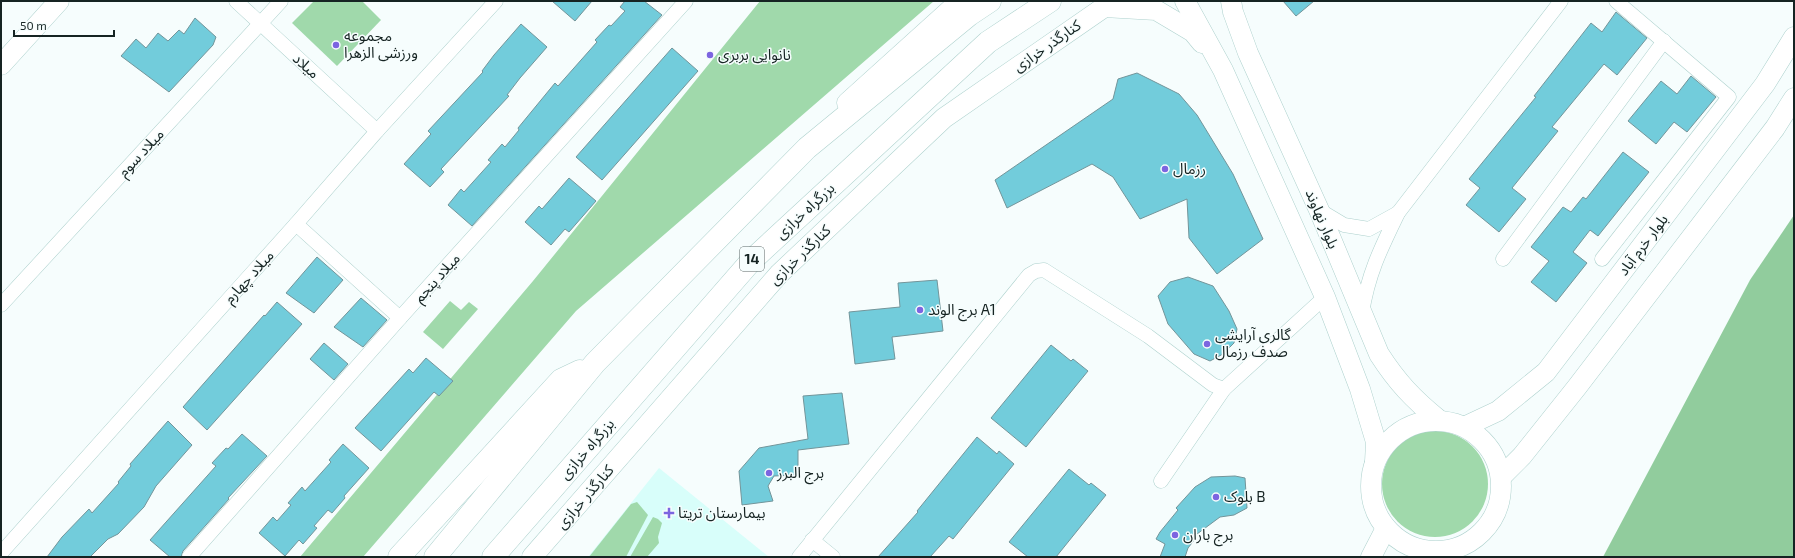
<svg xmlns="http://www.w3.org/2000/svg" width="1795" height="558" font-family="'Exo 2','Noto Sans Arabic',sans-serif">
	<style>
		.built { fill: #d8fefa }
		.green { fill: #a0d9ab }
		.forest { fill: #91cc9d }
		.building { fill: #72ccdb; stroke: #73959a }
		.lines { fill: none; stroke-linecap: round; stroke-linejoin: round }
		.street-casing { stroke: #add1cd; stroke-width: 15 }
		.secondary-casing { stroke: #add1cd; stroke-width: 21 }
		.highway-casing { stroke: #add1cd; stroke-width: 23 }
		.street { stroke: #fff; stroke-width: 14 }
		.secondary { stroke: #fff; stroke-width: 20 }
		.highway { stroke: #fff; stroke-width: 22 }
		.poi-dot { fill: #7c65e0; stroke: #f6fdfd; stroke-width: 1.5 }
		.labels { text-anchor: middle; stroke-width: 3; stroke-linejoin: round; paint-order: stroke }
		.shield { fill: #f6fdfd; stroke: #596564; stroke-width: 1 }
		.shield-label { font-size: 14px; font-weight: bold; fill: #162423 }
		.poi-label { font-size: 15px; fill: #162423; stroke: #f6fdfd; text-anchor: start }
		.street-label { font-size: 15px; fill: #162423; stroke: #f6fdfd }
	</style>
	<rect width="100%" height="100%" fill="#f6fdfd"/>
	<!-- built -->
	<path class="built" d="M659,468l110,89h-181z"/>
	<!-- green -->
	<g class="green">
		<path d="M314,1h48l19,19 -44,46 -45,-43z"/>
		<path d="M760,1h174l-358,310 -213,246h-63l233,-276z"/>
		<path d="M450,301l11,9 8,-8 9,7 -35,40 -20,-17z"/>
		<circle cx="1435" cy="484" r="53"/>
		<path d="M637,502l11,13 -22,42h-37l42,-53z"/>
		<path d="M653,517l5,2 4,4 -4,14 1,6 -12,14h-17z"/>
	</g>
	<!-- forest -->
	<path class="forest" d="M1794,215v342h-191l147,-277z"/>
	<!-- building -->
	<g class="building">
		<path d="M552,1h40l-17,20z"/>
		<path d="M625,1h19l18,14 -190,211 -24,-21 13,-16 3,3 27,-30 -3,-2 14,-16 3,3 14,-17 -1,-2 37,-45 3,3 39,-44 -2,-2 14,-15 2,1 14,-15 -5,-4z"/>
		<path d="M1283,1h31l-18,15z"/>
		<path d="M1616,12l31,26 -30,37 -13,-11 -52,63 6,4 -46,57 14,11 -27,33 -33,-27 14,-17 -11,-9 67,-82 -2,-1 57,-73 11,9z"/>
		<path d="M195,18l21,19 -3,8 -44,47 -48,-36 15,-17 10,9 12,-15 10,8 11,-11 5,4z"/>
		<path d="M521,24l26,23 -27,31 -13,17 2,1 -14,15 -54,58 3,3 -14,15 -26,-23 27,-30 -3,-3 55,-59 -1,-1 12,-16z"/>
		<path d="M672,48l26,23 -96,109 -26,-23z"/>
		<path d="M1137,73l42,21 18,21 36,59 30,65 -46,35 -28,-36 -2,-39 -47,20 -27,-42 -21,-13 -85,44 -12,-28 118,-81 5,-20z"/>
		<path d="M1691,76l25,21 -29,35 -13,-10 -18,22 -28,-23 33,-40 16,13z"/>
		<path d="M1623,152l26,20 -51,64 -8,-6 -17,22 14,11 -31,39 -25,-20 18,-21 -18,-14 32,-40 8,5 12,-15 3,2z"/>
		<path d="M569,178l27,23 -27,31 -4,-3 -14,16 -26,-23 14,-16 3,3z"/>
		<path d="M317,257l26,23 -29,33 -28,-20z"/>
		<path d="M1188,277l25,9 16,25 8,18 -3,14 -11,11 -13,7 -16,-7 -26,-30 -10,-28 12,-14z"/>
		<path d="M937,280l6,51 -51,6 3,22 -40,5 -6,-52 51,-5 -2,-24z"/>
		<path d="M361,298l26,22 -24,27 -29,-20z"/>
		<path d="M277,302l25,22 -95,106 -24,-23 81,-92 1,1z"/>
		<path d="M324,343l24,21 -14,16 -24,-21z"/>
		<path d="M1051,345l20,16 2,-2 15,12 -62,76 -35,-29z"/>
		<path d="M426,358l27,23 -14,15 -5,-4 -53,59 -26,-23 54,-59 4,4z"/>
		<path d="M842,393l7,51 -51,6v25l-24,1 -6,10 5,15 -31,4 -3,-34 20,-23 49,-9 -5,-43z"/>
		<path d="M168,421l24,24 -36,41 -12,21 -26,27 -10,5 -18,18h-43l15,-20 27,-28 3,4 27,-30 -1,-1 13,-16 -1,-2z"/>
		<path d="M242,434l25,22 -39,42 1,1 -46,52 -2,6h-11l-20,-17 66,-74 -4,-3 14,-15 2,1z"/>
		<path d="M977,437l20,17 2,-3 15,13 -61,75 -4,-3 -19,21h-52l40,-45 -1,-1z"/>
		<path d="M343,444l26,24 -25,28 1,2 -13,15 -4,-3 -14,16 3,2 -14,16 -4,-4 -14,16 -26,-23 14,-16 4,4 14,-16 -3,-2 14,-16 3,4 26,-29 -2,-2z"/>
		<path d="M1069,469l20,16 2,-2 15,12 -50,62h-28l-19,-15z"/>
		<path d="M1235,476l10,2 2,30 -13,7 -14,2 -27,20 2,2 -7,9 -3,9h-25l5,-13 -9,-5 4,-7 18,-22 -2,-2 19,-21 16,-10z"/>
	</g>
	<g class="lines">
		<!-- street casing -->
		<g class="street-casing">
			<g id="street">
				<path d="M236,1l141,130"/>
				<path d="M1319,210l25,15 25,4 29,-16c-17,35 -30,61 -36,100"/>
				<path d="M1398,213l163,-212"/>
				<path d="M296,224l104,94"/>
				<path d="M1503,259l161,-218"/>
				<path d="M1602,259l127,-162 -113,-96"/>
				<path d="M1,305l280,-304"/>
				<path d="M1161,481l63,-92 101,-92"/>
				<path d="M812,540l21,17"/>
				<path d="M1,553l295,-329 81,-93 119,-130"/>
				<path d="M189,557l211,-239 286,-317"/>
				<path d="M799,557l230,-282 7,-4 8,-1 104,66 65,49 11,4"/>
			</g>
		</g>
		<!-- secondary casing -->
		<g class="secondary-casing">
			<g id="secondary">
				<path d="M1185,1l38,69 102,227 35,92 16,53 -1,20"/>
				<path d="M1231,1l2,11 15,41 71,157 60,144c18,28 34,45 60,66"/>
				<path d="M1104,7l52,3 37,22 9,11"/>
				<path d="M1,65l58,-64"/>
				<path d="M847,103l113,-102"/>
				<circle cx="1436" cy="486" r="65"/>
				<path d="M1466,426l32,-15 48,-39 219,-288 29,-47"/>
				<path d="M1502,476l20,-20 55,-69 198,-259 19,-30"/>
				<path d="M532,557l247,-283 165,-156 169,-117"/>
				<path d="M1371,557l15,-29"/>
			</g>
		</g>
		<!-- highway casing -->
		<g class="highway-casing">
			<g id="highway">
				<path d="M399,557l162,-177 19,-9"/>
				<path d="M435,557l160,-194 212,-215 162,-133 21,-14"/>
				<path d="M493,557l259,-297 236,-218 62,-41"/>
			</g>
		</g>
		<!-- street -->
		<use href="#street" class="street"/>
		<!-- secondary -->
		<use href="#secondary" class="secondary"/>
		<!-- highway -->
		<use href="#highway" class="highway"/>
	</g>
	<!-- markers -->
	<g class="poi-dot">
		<circle cx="336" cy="45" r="4"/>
		<circle cx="710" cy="55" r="4"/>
		<circle cx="1165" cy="169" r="4"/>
		<circle cx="920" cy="310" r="4"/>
		<circle cx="1207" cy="344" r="4"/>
		<circle cx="769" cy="473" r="4"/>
		<circle cx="1216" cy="497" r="4"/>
		<path d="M667 507h4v4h4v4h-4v4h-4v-4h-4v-4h4z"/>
		<circle cx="1175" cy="535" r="4"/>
	</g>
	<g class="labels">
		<!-- shield labels -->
		<rect class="shield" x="740" y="247" width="24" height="24" rx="3"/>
		<g class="shield-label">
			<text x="752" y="264">14</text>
		</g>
		<!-- poi labels -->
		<g class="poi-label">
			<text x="344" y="41">مجموعه<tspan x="344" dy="17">ورزشی الزهرا</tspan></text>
			<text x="718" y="60">نانوایی بربری</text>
			<text x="1173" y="174">رزمال</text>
			<text x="928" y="315">برج الوند A1</text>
			<text x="1215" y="340">گالری آرایشی<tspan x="1215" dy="17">صدف رزمال</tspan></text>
			<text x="777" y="478">برج البرز</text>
			<text x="1224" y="502">بلوک B</text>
			<text x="678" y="518">بیمارستان تریتا</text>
			<text x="1183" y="540">برج باران</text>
		</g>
		<!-- street labels -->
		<g class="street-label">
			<text transform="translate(1047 46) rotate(-35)" y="5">کنارگذر خرازی</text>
			<text transform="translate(306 66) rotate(42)" y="5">میلاد</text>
			<text transform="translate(141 153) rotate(-47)" y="5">میلاد سوم</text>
			<text transform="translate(805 211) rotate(-43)" y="5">بزرگراه خرازی</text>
			<text transform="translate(1322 219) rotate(67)" y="5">بلوار نهاوند</text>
			<text transform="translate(1643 245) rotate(-53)" y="5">بلوار خرم آباد</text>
			<text transform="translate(800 255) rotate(-44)" y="5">کنارگذر خرازی</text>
			<text transform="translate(249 277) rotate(-48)" y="5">میلاد چهارم</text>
			<text transform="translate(437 278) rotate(-48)" y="5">میلاد پنجم</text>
			<text transform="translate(587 449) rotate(-49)" y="5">بزرگراه خرازی</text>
			<text transform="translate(585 497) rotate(-49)" y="5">کنارگذر خرازی</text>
		</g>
	</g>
	<!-- border -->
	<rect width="1795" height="558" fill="none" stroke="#162423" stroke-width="4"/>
	<!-- scale -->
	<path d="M14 30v6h100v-6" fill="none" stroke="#162423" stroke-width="2"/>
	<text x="20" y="30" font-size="12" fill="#162423" stroke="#f6fdfd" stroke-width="3" paint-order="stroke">50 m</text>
</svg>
